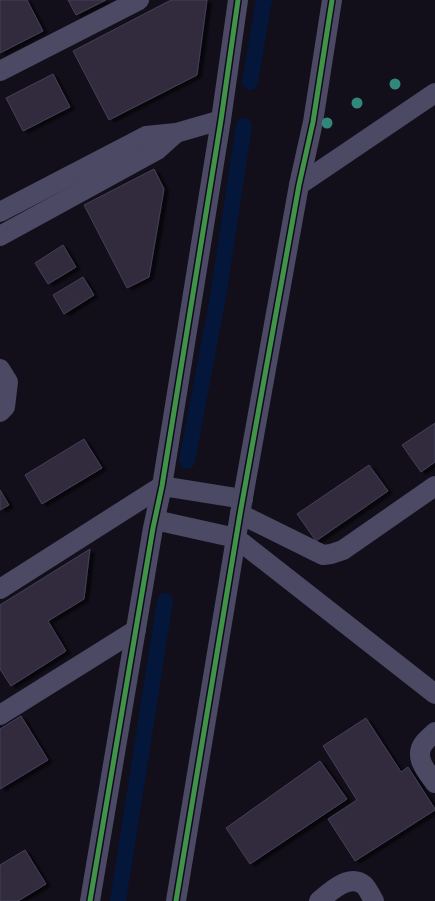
<svg xmlns="http://www.w3.org/2000/svg" width="435" height="901" font-family="Arial,sans-serif">
	<style>
		.lines { fill: none; stroke-linecap: round; stroke-linejoin: round }
		.canal { stroke: #05163b; stroke-width: 16 }
		.building { fill: #302b3e; stroke: #464059; filter: url(#shadow) }
		.minor { stroke: #4b4964; stroke-width: 20 }
		.cycleway-casing { stroke: #0f0a1f; stroke-width: 8 }
		.cycleway { stroke: #419447; stroke-width: 5 }
		.tree { fill: #30877a }
	</style>
	<defs>
		<filter id="shadow"><feDropShadow dx="4.5" dy="2.5" stdDeviation="1" flood-color="#0009"/></filter>
	</defs>
	<rect width="100%" height="100%" fill="#120f1a"/>
	<g class="lines">
		<!-- canal -->
		<g class="canal">
			<path d="M250,82l14,-82"/>
			<path d="M187,461l31,-164 26,-171"/>
			<path d="M118,901l47,-300"/>
		</g>
	</g>
	<!-- building -->
	<g class="building">
		<path d="M0,0h27l16,31 -43,22z"/>
		<path d="M68,0h38l-30,15z"/>
		<path d="M171,0h36l-10,75 -88,45 -36,-69z"/>
		<path d="M53,74l17,33 -47,24 -17,-33z"/>
		<path d="M154,169l10,20 -15,88 -22,11 -43,-83z"/>
		<path d="M63,245l13,22 -28,17 -13,-21z"/>
		<path d="M83,277l11,18 -30,19 -11,-19z"/>
		<path d="M435,423v39l-14,10 -19,-27z"/>
		<path d="M84,439l18,29 -60,36 -17,-29z"/>
		<path d="M369,465l19,26 -72,50 -19,-27z"/>
		<path d="M0,490l9,15 -9,5z"/>
		<path d="M90,549l-6,50 -36,22 18,30 -55,35 -11,-17v-64z"/>
		<path d="M21,716l27,44 -48,29v-60z"/>
		<path d="M366,718l35,54 7,-5 27,42v1l-80,51 -27,-42 29,-19 -34,-54z"/>
		<path d="M320,761l27,38 -97,65 -24,-36z"/>
		<path d="M25,850l21,34 -28,17h-18v-36z"/>
	</g>
	<g class="lines">
		<!-- minor -->
		<g class="minor">
			<path d="M0,71l139,-71"/>
			<path d="M299,185l136,-92"/>
			<path d="M0,212l146,-76 30,-3 45,-13"/>
			<path d="M0,236l157,-86 19,-17"/>
			<path d="M0,369l8,13 -3,25 -5,5"/>
			<path d="M240,514l83,41 8,-1 12,-4 92,-64"/>
			<path d="M155,520l81,18 199,156"/>
			<path d="M0,589l162,-103 81,13"/>
			<path d="M0,715l136,-85"/>
			<path d="M435,732c-4,4 -8,7 -11,11 -11,14 3,29 11,40"/>
			<path d="M90,901l63,-373 9,-42 59,-366 17,-120"/>
			<path d="M176,901l64,-387 59,-329 14,-63 19,-122"/>
			<path d="M319,901c11,-9 30,-28 45,-16 4,4 7,11 10,16"/>
		</g>
		<!-- cycleway casing -->
		<g class="cycleway-casing">
			<g id="cycleway">
				<path d="M90,901l63,-373 9,-42 59,-366 17,-120"/>
				<path d="M176,901l64,-387 59,-329 14,-63 19,-122"/>
			</g>
		</g>
		<!-- cycleway -->
		<use href="#cycleway" class="cycleway"/>
	</g>
	<!-- trees -->
	<g class="tree">
		<circle cx="395" cy="84" r="5.5"/>
		<circle cx="357" cy="103" r="5.5"/>
		<circle cx="327" cy="123" r="5.5"/>
	</g>
</svg>
